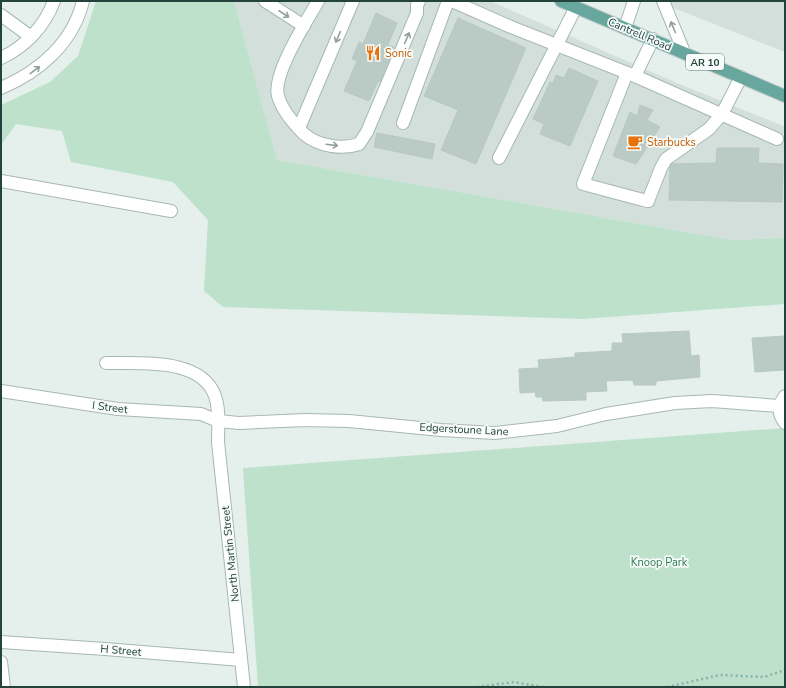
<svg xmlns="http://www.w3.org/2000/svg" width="786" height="688" font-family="'Nunito Sans',sans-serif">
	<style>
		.built { fill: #d3dfdb }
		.green { fill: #bde1cb }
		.building { fill: #bacac5; stroke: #b7c9c4 }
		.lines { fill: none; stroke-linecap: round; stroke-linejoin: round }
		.minor-casing { stroke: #a7b8b4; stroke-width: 14 }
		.major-casing { stroke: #c1cac9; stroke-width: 14 }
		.path { stroke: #84b4aa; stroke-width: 2.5; stroke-dasharray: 2 3; stroke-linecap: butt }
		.minor { stroke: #fff; stroke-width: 12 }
		.major { stroke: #68a79d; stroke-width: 12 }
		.oneway { stroke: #91a19e }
		.labels { text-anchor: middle; stroke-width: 3.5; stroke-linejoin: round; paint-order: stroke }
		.shield { fill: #f7fbf9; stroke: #637a75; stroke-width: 1 }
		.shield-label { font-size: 10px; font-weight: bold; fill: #23433d }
		.street-label { font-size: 11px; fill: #23433d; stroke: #f7fbf9 }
		.food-label { font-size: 11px; fill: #c56008; stroke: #f7fbf9; text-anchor: start }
		.park-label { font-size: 11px; fill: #2a7d52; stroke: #f7fbf9 }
	</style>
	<rect width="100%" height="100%" fill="#e5efec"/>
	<!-- built -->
	<g class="built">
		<path d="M234,1h256l187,82 104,42 4,2v111l-54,2 -454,-80z"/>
		<path d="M656,1h129v51z"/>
	</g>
	<!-- green -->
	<g class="green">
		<path d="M96,1h138l43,159 454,80 54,-2v66l-202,15 -360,-12 -19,-16 4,-71 -35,-38 -102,-20 -9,-31 -46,-7 -15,21v-40l49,-23 28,-26z"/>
		<path d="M785,428v259h-527l-15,-219z"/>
	</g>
	<!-- building -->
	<g class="building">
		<path d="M376,13l21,10 -9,22 6,2 -14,35 -2,-1 -9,20 -25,-10 13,-30 -5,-2 7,-17 4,2z"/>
		<path d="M458,18l68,30 -50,116 -35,-14 17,-40 -34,-14z"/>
		<path d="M569,68l29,13 -28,65 -30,-12 4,-10 -11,-5 17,-37 3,1 3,-8 8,3z"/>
		<path d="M640,105l13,5 -6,10 13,7 -24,37 -23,-8 17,-44 7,4z"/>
		<path d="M377,133l58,11 -3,15 -58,-12z"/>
		<path d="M717,148h42l-1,15 25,1 -1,38 -113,-2 1,-33 2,-3 44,-1z"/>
		<path d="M689,331l2,25 8,-1 1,22 -44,4v4h-22l-1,-5 -27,1 1,10 -21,1v8l-43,1 -1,-4h-6l-1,-5 -15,1 -1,-24 20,-1 -1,-8 37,-3v-4l37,-2v-8h11l-1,-9z"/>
		<path d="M785,336v34l-30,2 -3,-34z"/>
	</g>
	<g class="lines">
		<!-- minor casing -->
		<g class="minor-casing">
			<g id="minor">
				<path d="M265,1l39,25"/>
				<path d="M318,1c-11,20 -46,73 -40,95 4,14 16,28 26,38 14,12 38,16 55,10l8,-12 50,-119v-8l2,-4"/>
				<path d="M452,1l59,26 124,49 142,63"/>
				<path d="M663,1l21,51"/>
				<path d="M1,15l30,22"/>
				<path d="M625,28l9,-27"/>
				<path d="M1,58c24,-11 44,-32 53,-57"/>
				<path d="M627,73l-44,111 60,16 5,1 13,-33 5,-9 43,-30 13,-15 19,-37"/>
				<path d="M635,76l18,-37"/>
				<path d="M1,88c38,-16 72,-45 82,-87"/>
				<path d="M403,123l45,-122"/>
				<path d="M299,128l54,-127"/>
				<path d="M499,158l77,-151"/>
				<path d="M1,181l170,30"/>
				<path d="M106,363c33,1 95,-6 109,33 5,14 3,31 3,46l26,245"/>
				<path d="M1,391l117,18 83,5 17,7 21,2 66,-3 44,1 92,9 54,3 62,-7 49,-12 69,-11 37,-2 67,5"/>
				<path d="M785,396c-7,9 -7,18 0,27"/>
				<path d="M1,642l104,7 136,11"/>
				<path d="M1,662l3,25"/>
			</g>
		</g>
		<!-- major casing -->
		<g class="major-casing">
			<path id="major" d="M561,1l224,95"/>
		</g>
		<!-- path -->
		<g class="path">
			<path d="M477,687l37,-5 29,5"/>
			<path d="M667,687l53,-12 44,2 21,-7"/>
		</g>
		<!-- minor -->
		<use href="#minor" class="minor"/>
		<!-- major -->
		<use href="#major" class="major"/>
	</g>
	<!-- one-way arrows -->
	<defs><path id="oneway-shaft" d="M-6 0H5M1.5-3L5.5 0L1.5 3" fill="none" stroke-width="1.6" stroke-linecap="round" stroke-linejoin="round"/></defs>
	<g class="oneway">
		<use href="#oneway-shaft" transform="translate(284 14) rotate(33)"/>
		<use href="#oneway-shaft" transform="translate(673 27) rotate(-113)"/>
		<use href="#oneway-shaft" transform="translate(338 37) rotate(113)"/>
		<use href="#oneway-shaft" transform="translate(407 38) rotate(-67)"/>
		<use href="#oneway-shaft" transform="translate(35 70) rotate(-37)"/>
		<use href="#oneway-shaft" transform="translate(332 145) rotate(7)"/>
	</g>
	<!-- icons -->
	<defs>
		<g id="restaurant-bare" transform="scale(1.2)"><path d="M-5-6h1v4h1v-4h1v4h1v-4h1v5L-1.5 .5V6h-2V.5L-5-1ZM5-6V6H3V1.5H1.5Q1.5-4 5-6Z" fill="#e8710a" stroke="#f7fbf9" stroke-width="2.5" paint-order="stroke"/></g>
		<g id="cafe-bare" transform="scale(1.2)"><path d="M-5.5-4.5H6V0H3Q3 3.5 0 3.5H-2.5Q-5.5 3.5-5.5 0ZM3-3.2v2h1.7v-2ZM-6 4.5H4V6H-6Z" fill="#e8710a" stroke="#f7fbf9" stroke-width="2.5" paint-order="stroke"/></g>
	</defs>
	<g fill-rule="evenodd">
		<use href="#restaurant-bare" x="373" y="53"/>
		<use href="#cafe-bare" x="635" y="142"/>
	</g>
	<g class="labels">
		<!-- shield labels -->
		<rect class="shield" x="686" y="54" width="38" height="16" rx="3"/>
		<g class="shield-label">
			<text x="705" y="66">AR 10</text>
		</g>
		<!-- street labels -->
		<g class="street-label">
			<text transform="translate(640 34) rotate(23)" y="4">Cantrell Road</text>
			<text transform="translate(110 407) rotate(7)" y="4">I Street</text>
			<text transform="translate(464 429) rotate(3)" y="4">Edgerstoune Lane</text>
			<text transform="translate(230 554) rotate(-96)" y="4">North Martin Street</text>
			<text transform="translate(121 650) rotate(5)" y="4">H Street</text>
		</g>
		<!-- food labels -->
		<g class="food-label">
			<text x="385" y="57">Sonic</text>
			<text x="647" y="146">Starbucks</text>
		</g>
		<!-- park labels -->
		<g class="park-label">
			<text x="659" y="566">Knoop Park</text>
		</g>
	</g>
	<!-- border -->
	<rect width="786" height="688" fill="none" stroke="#23433d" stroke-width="4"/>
</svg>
